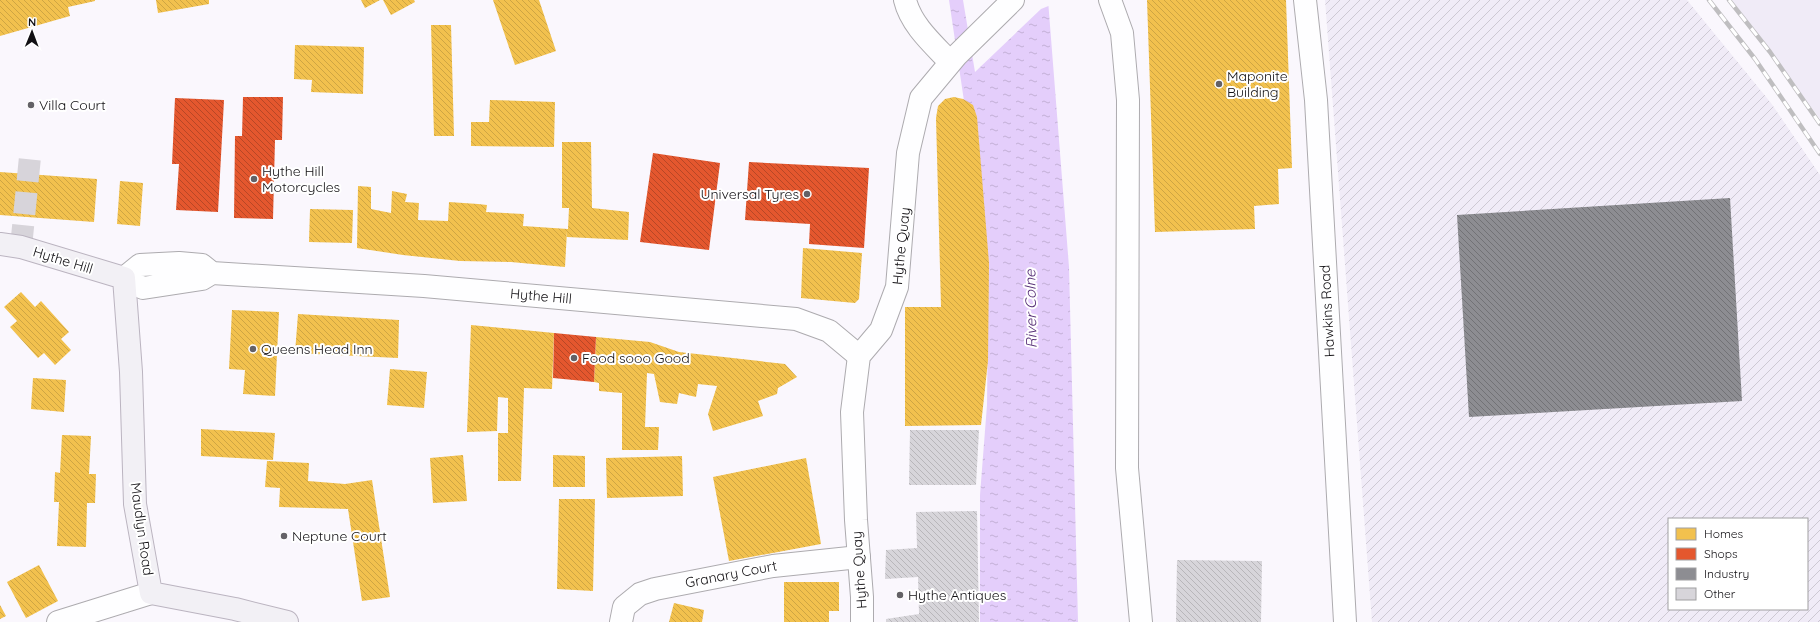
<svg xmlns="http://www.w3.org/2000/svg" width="1820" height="622" font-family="Quicksand,sans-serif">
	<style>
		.built { fill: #f0ebf7 }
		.industrial { fill: url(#industrial-furrows); fill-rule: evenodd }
		.water { fill: url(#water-ripples) }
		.pier { fill: #faf7fd }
		.homes { fill: url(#homes-back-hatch) }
		.shops { fill: url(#shops-back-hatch) }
		.industry { fill: url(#industry-back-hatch) }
		.building { fill: url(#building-back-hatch) }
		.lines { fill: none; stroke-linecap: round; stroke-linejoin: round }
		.minor-tunnel { stroke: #d7d4da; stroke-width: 22; stroke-dasharray: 22 11; stroke-linecap: butt }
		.minor-casing { stroke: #adabaf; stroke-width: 24 }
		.major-casing { stroke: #bbb4c0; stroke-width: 24 }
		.minor { stroke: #fefeff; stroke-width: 22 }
		.major { stroke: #f2f0f5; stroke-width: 22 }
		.rail-casing { stroke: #bfbec0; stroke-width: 4.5 }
		.rail { stroke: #fff; stroke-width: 3; stroke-dasharray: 9; stroke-linecap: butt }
		.poi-dot { fill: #636166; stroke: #fff; stroke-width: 1.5 }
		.labels { text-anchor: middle; stroke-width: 4; stroke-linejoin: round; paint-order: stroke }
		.poi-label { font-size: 14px; fill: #121014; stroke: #fff; text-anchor: start }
		.street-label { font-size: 14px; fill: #121014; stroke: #fff }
		.water-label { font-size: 15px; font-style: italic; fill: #562f77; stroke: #fff }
	</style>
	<defs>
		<pattern id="industrial-furrows" width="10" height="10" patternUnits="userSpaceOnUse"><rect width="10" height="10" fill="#f0ebf7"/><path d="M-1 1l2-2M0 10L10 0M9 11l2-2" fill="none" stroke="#cdc8d3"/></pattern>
		<pattern id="water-ripples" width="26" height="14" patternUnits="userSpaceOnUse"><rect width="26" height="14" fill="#e4cefb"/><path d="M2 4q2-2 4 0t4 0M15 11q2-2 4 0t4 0" fill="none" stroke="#c3b0d6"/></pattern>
		<pattern id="homes-back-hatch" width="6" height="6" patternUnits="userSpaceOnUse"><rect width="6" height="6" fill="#f2c14e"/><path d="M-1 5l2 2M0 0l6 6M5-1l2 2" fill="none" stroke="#cea543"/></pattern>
		<pattern id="shops-back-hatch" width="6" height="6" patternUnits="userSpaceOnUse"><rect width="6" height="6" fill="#e4572e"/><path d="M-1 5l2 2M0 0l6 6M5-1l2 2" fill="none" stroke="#b74726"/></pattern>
		<pattern id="industry-back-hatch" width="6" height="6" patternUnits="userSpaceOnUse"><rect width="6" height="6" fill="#8d8d92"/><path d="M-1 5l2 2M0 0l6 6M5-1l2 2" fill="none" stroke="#727276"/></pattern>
		<pattern id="building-back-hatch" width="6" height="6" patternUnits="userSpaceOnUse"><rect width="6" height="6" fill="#d7d5da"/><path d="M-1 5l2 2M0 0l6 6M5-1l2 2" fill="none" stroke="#b8b6ba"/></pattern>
	</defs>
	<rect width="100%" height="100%" fill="#faf7fd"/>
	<!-- built -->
	<path class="built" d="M1732,0h88v119z"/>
	<!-- industrial -->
	<path class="industrial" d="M1325,0h362l84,103 49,72v447h-448zM1669,519h138v90h-138z"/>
	<!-- water -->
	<path class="water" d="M949,0h99l21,267 9,355h-98v-127l7,-90 1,-90 -6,-93z"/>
	<!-- pier -->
	<path class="pier" d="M963,0h87l1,5 -10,4 -66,63z"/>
	<!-- homes -->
	<g class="homes">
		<path d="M0,0h95v1l-27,6 2,9 -70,20z"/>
		<path d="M156,0h53v4l-51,9z"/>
		<path d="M361,0h19l-15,8z"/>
		<path d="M383,0h31l1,2 -24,13z"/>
		<path d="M493,0h46l17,51 -41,14z"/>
		<path d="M1147,0h139l6,168 -14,1 1,35 -25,2 1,23 -100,3z"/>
		<path d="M431,25h20l3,111h-20z"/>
		<path d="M295,45l69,2 -1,47 -52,-2 1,-12 -18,-1z"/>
		<path d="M954,97l9,2 10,6 4,12 12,146 -1,98 -7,64 -76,1v-119h36l-5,-189 2,-12 7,-7z"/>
		<path d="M490,100l65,2 -1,45 -83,-1v-24h18z"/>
		<path d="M562,142h29l1,66 37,4 -1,28 -61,-3v-6l-2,36 -54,-5 -51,-1 -57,-6 -46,-7 1,-62 13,1v22l20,4 1,-22 15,3 -2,8 14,1 -1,17 30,1 1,-19 29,2 9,1 -1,7 38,2 -1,12 45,3 1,-21h5h-12z"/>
		<path d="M0,172l97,7 -3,43 -94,-7z"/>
		<path d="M120,181l23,2 -3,43 -23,-2z"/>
		<path d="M310,209l43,1 -1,33 -43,-1z"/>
		<path d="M803,248l59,5 -3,46 -4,4 -54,-5z"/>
		<path d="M21,292l14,15 6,-6 28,31 -8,7 10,11 -16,15 -11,-12 -6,5 -28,-31 7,-6 -13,-14z"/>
		<path d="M232,310l47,2 -4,84 -32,-2 2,-24 -16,-1z"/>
		<path d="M298,314l101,6 -1,38 -103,-5z"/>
		<path d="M471,325l83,8 -2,56 -28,-1 -3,93h-23v-48h10v-35l-10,-1 -1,34 -30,1z"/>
		<path d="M596,337l54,5 29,10 106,12 12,13 -19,11 -1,6 -19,7 5,15 -50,15 -5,-17 9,-28 -19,-2 -2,13 -17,-4 -2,11 -17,-2 -6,-28 -7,-1 -2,54h14l-1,23h-36v-57l-23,-2v-8l-5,-1z"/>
		<path d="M390,369l37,3 -3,36 -37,-3z"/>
		<path d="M33,378l33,2 -2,32 -33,-3z"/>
		<path d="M201,429l74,4 -2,27 -72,-4z"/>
		<path d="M62,435l29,1 -2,38h7l-1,29h-8l-1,44 -29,-1 2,-44h-5l1,-30 5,1z"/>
		<path d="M463,455l4,46 -34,2 -3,-45z"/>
		<path d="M553,455l32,1v31h-32z"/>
		<path d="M682,456l1,40 -76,2 -1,-40z"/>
		<path d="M806,458l15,86 -92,17 -16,-84z"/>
		<path d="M267,461l42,2 -1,18 37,3 27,-4 18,117 -28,4 -14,-92 -69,-2 1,-19 -15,-1z"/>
		<path d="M559,499h36l-2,92 -36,-2z"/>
		<path d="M39,565l19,36 -32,17 -19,-36z"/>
		<path d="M784,582h55v29h-10v11h-45z"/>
		<path d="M674,603l30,7 -2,12h-33z"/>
		<path d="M0,605l6,11 -6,3z"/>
	</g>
	<!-- shops -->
	<g class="shops">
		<path d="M243,97h40l-1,43h-7l-2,79 -39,-1 1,-82h7z"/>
		<path d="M175,98l49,2 -6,112 -42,-2 3,-46h-7z"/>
		<path d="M653,153l67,10 -11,87 -69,-8z"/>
		<path d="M749,162l120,6 -5,80 -55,-4 1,-20 -65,-4z"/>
		<path d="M554,333l42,4 -2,45 -41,-4z"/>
	</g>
	<!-- industry -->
	<path class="industry" d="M1730,198l12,203 -273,16 -12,-202z"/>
	<!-- building -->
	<g class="building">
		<path d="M910,430h69l-3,55h-67z"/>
		<path d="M977,511l2,111h-93v-3l33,-5 -1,-37 -33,2 1,-29 31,-2 -1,-36z"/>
		<path d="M1177,560l85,1 -1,61h-85z"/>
	</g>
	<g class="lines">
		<!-- minor-tunnel -->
		<path class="minor-tunnel" d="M21,247l9,-90"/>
		<!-- minor casing -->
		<g class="minor-casing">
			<g id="minor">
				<path d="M905,0c6,25 28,44 45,62"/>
				<path d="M1110,0l12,33 6,67 -1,368 14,154"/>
				<path d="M1305,0l11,100 29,522"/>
				<path d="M212,273l-10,6 -59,9 -19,-10 16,-13 39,-2 23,2 10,8 212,13 372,33 33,12 30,25"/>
				<path d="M58,622l93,-29"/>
				<path d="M621,622l3,-15 16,-13 15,-5 118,-23 86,-9"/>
				<path d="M862,622v-25l-6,-77 -4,-108 7,-56 22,-26 16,-43 11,-134 13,-55 35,-42 57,-56"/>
			</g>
		</g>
		<!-- major casing -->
		<g class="major-casing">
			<path id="major" d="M0,244l21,3 103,31 7,94 4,132 16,89 84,16 52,13"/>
		</g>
		<!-- minor -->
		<use href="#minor" class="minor"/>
		<!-- major -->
		<use href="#major" class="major"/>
		<!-- rail casing -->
		<g class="rail-casing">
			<g id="rail">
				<path d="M1709,0l46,59 65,95"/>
				<path d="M1729,0l41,52 50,72"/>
			</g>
		</g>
		<!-- rail -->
		<use href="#rail" class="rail"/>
	</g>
	<!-- markers -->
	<g class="poi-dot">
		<circle cx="1219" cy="84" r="4"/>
		<circle cx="31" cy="105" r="4"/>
		<circle cx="254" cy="179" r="4"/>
		<circle cx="807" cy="194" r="4"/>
		<circle cx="253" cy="349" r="4"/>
		<circle cx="574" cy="358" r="4"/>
		<circle cx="284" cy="536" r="4"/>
		<circle cx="900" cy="595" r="4"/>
	</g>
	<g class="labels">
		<!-- poi labels -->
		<g class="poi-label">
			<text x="1227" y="81">Maponite<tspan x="1227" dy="16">Building</tspan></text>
			<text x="39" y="110">Villa Court</text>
			<text x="262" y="176">Hythe Hill<tspan x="262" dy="16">Motorcycles</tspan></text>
			<text x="799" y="199" text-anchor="end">Universal Tyres</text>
			<text x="261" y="354">Queens Head Inn</text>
			<text x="582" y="363">Food sooo Good</text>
			<text x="292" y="541">Neptune Court</text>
			<text x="908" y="600">Hythe Antiques</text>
		</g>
		<!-- street labels -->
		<g class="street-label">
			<text transform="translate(901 246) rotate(-84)" y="5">Hythe Quay</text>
			<text transform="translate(63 260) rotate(17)" y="5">Hythe Hill</text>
			<text transform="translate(541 296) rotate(5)" y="5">Hythe Hill</text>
			<text transform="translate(1327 311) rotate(-93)" y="5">Hawkins Road</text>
			<text transform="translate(142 529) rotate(82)" y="5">Maudlyn Road</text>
			<text transform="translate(859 570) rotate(-94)" y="5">Hythe Quay</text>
			<text transform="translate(731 574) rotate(-11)" y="5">Granary Court</text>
		</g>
		<!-- water labels -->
		<g class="water-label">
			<text transform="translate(1031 309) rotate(-91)" y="5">River Colne</text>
		</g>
	</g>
	<!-- legend -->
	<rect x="1668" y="518" width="140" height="92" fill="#ffffff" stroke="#a09fa1"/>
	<rect x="1676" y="528" width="20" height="12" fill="#f2c14e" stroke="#a09fa1"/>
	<text x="1704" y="538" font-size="12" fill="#121014">Homes</text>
	<rect x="1676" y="548" width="20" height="12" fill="#e4572e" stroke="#a09fa1"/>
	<text x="1704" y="558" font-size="12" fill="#121014">Shops</text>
	<rect x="1676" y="568" width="20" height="12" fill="#8d8d92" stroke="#a09fa1"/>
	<text x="1704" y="578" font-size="12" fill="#121014">Industry</text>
	<rect x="1676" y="588" width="20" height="12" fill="#d7d5da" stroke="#a09fa1"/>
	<text x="1704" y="598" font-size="12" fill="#121014">Other</text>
	<!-- north arrow -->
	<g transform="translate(32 32) rotate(1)" stroke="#ffffff" stroke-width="3" paint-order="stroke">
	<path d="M0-3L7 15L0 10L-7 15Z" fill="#121014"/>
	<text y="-6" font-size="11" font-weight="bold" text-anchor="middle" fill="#121014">N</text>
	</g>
</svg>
